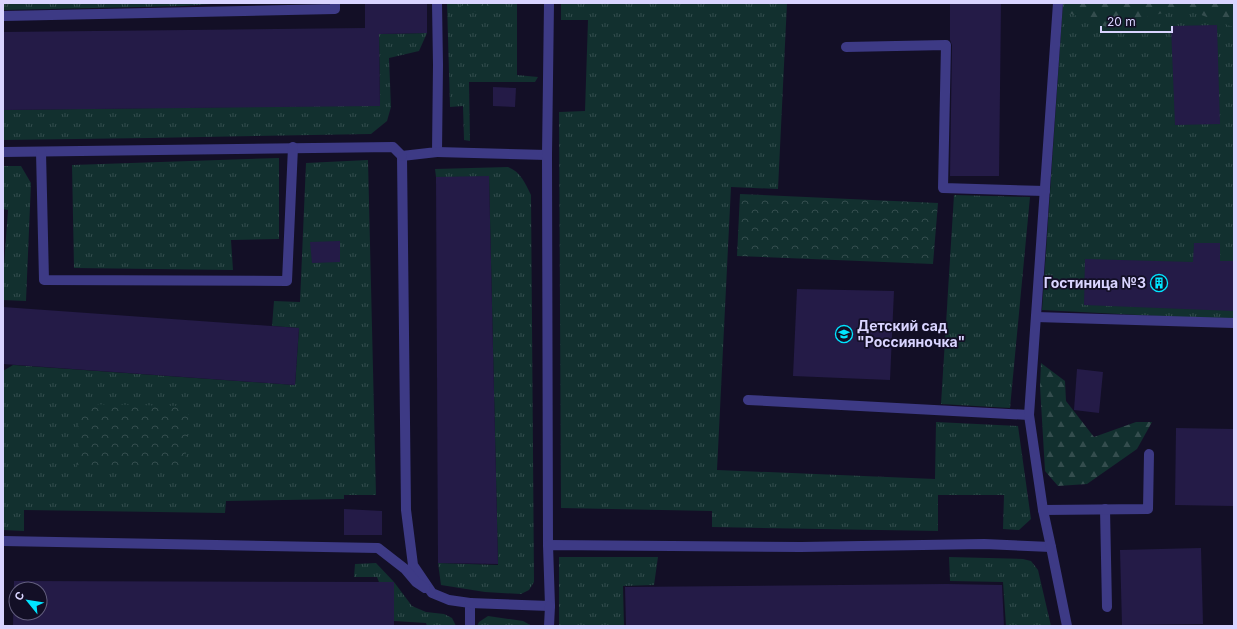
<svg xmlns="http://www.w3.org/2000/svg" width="1237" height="629" font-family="Inter,sans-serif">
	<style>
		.grass { fill: url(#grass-tufts) }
		.forest { fill: url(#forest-firs) }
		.park { fill: url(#park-crowns) }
		.building { fill: #241b47; fill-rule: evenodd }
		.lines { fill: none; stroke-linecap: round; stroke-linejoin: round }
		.service { stroke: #3d3a85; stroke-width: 10 }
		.minor { stroke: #3d3a85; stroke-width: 10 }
		.labels { text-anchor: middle; stroke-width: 3.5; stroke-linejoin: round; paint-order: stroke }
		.poi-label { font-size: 14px; font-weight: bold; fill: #d9d4ff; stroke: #130f26; text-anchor: end }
	</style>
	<defs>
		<pattern id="grass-tufts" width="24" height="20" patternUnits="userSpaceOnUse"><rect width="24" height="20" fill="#12302f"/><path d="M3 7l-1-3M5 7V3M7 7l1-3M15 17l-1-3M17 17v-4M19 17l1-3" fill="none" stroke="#344d4e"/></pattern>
		<pattern id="forest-firs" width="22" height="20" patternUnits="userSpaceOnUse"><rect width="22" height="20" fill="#12302f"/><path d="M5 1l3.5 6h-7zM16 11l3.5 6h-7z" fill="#344d4e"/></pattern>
		<pattern id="park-crowns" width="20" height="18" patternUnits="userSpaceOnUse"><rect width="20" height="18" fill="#12302f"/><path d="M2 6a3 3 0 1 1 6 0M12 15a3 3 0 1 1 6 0" fill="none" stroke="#344d4e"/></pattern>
	</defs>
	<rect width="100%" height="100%" fill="#130f26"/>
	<!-- grass -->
	<g class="grass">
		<path d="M3,3h224l-44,3 -180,4z"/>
		<path d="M447,3h70v72l21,2 -3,5h-66l1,59 -6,-1 -1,-34 -13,1z"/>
		<path d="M561,3h226l-9,186 -47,-2 -14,283 218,9 1,-57 82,4 13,93 -12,11 -16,-1 1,-34h-66v36l-226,-4v-16l-151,-3 -2,-396 26,-1 3,-91h-27z"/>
		<path d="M1063,3h171v317l-192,-10z"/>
		<path d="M427,33l-8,18 -30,7 2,49 -4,14 -16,13 -222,4 -146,2v-30l377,-5 -1,-71z"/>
		<path d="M279,158v81l-48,1 2,30 -159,-2 -2,-103z"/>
		<path d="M368,160l8,335h-32v4l-118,2 -1,12 -201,-3v21l-21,-1v-159l10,-6 282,20 4,-57 -27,-2 2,-25 26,1 6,-139z"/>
		<path d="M3,166h18l10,17 -5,118 -23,-1v-21l5,-69 -5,-1z"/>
		<path d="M508,167c13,5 17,16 23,28l3,387 -5,8 -8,4 -36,-2 -44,-7 -3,-22 60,2 -9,-388h-53l-1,-8z"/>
		<path d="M954,195l76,2 -20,211 -69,-4z"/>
		<path d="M559,557h99l-4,28 -31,1 1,40h-65z"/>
		<path d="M949,557l74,2 8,2 7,9 13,56h-45l-3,-44 -53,-1z"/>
		<path d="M376,563l18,19 18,24 14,6 18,2 8,4 4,8h-29l-1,-3 -32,-2 -17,-44h-23l1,-13z"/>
		<path d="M488,616l35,5 9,5h-55l2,-4z"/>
	</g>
	<!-- forest -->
	<g class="forest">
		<path d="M1070,3h164v32l-1,-8 -50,-19 -76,19 -38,-14z"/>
		<path d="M1041,363l24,18 1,20 28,36 42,-15h16l-15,27 -50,35 -29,2 -13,-15 -5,-85z"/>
	</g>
	<!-- park -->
	<g class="park">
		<path d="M461,3h40v7l-40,2z"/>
		<path d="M740,194l198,9 -5,61 -196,-8z"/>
		<path d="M80,404l109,2 -4,62h-108z"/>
	</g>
	<!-- building -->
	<g class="building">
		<path d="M365,3h62v30l-48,1 1,72 -377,4v-78l362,-4z"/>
		<path d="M950,3h51l-2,173h-49l2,-131 -2,-5z"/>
		<path d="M1217,25l3,99 -45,1 -4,-99z"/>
		<path d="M493,87l23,1 -1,19 -22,-1z"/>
		<path d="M489,176l9,388 -60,-1 -2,-386z"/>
		<path d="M340,241v21l-28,1 -2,-21z"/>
		<path d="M1194,243h26v18h14v50l-150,-6 1,-46 108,3z"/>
		<path d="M797,289l97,2 -4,89 -97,-4z"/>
		<path d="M3,307l296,21 -4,57 -292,-21z"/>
		<path d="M1077,369l26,3 -4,41 -25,-3z"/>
		<path d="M1176,428l58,1v77l-59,-1z"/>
		<path d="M344,509l38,2v24h-38z"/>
		<path d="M1201,548l2,76 -81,1 -2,-75z"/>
		<path d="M14,581l380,1v44h-381zM16,589h24v24h-24z"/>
		<path d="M947,584l55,1 2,41h-378l-1,-39z"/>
	</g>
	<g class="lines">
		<!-- service -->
		<g class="service">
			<path d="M437,3l1,62 -1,87 -35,4 4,354 7,55 19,28 17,7 21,3v23"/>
			<path d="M3,16l332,-7v-6"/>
			<path d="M846,47l100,-2 -3,143 102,3"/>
			<path d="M3,152l390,-5 9,9"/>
			<path d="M41,152l3,128 243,1 6,-134"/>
			<path d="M437,152l110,3"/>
			<path d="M1036,317l198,6"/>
			<path d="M748,400l281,15"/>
			<path d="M1105,509l2,98"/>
			<path d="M1043,510l105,-1 1,-55"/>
			<path d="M3,541l375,7 27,21 11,13 9,6"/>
			<path d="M548,545l-1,-390 2,-152"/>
			<path d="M470,603l80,3 -2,-61 253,2 183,-3 67,3"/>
			<path d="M549,626l1,-20"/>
		</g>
		<!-- minor -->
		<path class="minor" d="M1058,3l-29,412 14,95 8,37 16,79"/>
	</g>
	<!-- icons -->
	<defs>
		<g id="building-ring" transform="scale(0.9)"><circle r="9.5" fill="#130f26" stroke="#00e5ff" stroke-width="1.5"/><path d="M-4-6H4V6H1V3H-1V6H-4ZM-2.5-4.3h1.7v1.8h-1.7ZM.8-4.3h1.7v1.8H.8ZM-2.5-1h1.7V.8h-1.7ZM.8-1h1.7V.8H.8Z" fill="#00e5ff"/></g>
		<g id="school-ring" transform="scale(0.9)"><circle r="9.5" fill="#130f26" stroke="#00e5ff" stroke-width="1.5"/><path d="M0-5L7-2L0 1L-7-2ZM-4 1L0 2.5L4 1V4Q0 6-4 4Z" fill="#00e5ff"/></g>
	</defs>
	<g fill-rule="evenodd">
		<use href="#building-ring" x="1159" y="283"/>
		<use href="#school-ring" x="844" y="334"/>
	</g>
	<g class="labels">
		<!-- poi labels -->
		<g class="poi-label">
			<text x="1146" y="288">Гостиница №3</text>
			<text x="857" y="331" text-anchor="start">Детский сад<tspan x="857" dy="16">"Россияночка"</tspan></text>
		</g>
	</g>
	<!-- border -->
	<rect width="1237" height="629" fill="none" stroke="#d9d4ff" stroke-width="8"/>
	<!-- north arrow -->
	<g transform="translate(28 601) rotate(300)"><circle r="19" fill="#130f26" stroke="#625e7d"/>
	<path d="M0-3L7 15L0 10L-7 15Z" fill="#00e5ff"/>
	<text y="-6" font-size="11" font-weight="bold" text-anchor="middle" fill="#d9d4ff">С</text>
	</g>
	<!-- scale -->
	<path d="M1101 26v6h71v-6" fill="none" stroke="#d9d4ff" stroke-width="2"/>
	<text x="1107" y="26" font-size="12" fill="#d9d4ff" stroke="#130f26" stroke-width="3" paint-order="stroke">20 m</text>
</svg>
